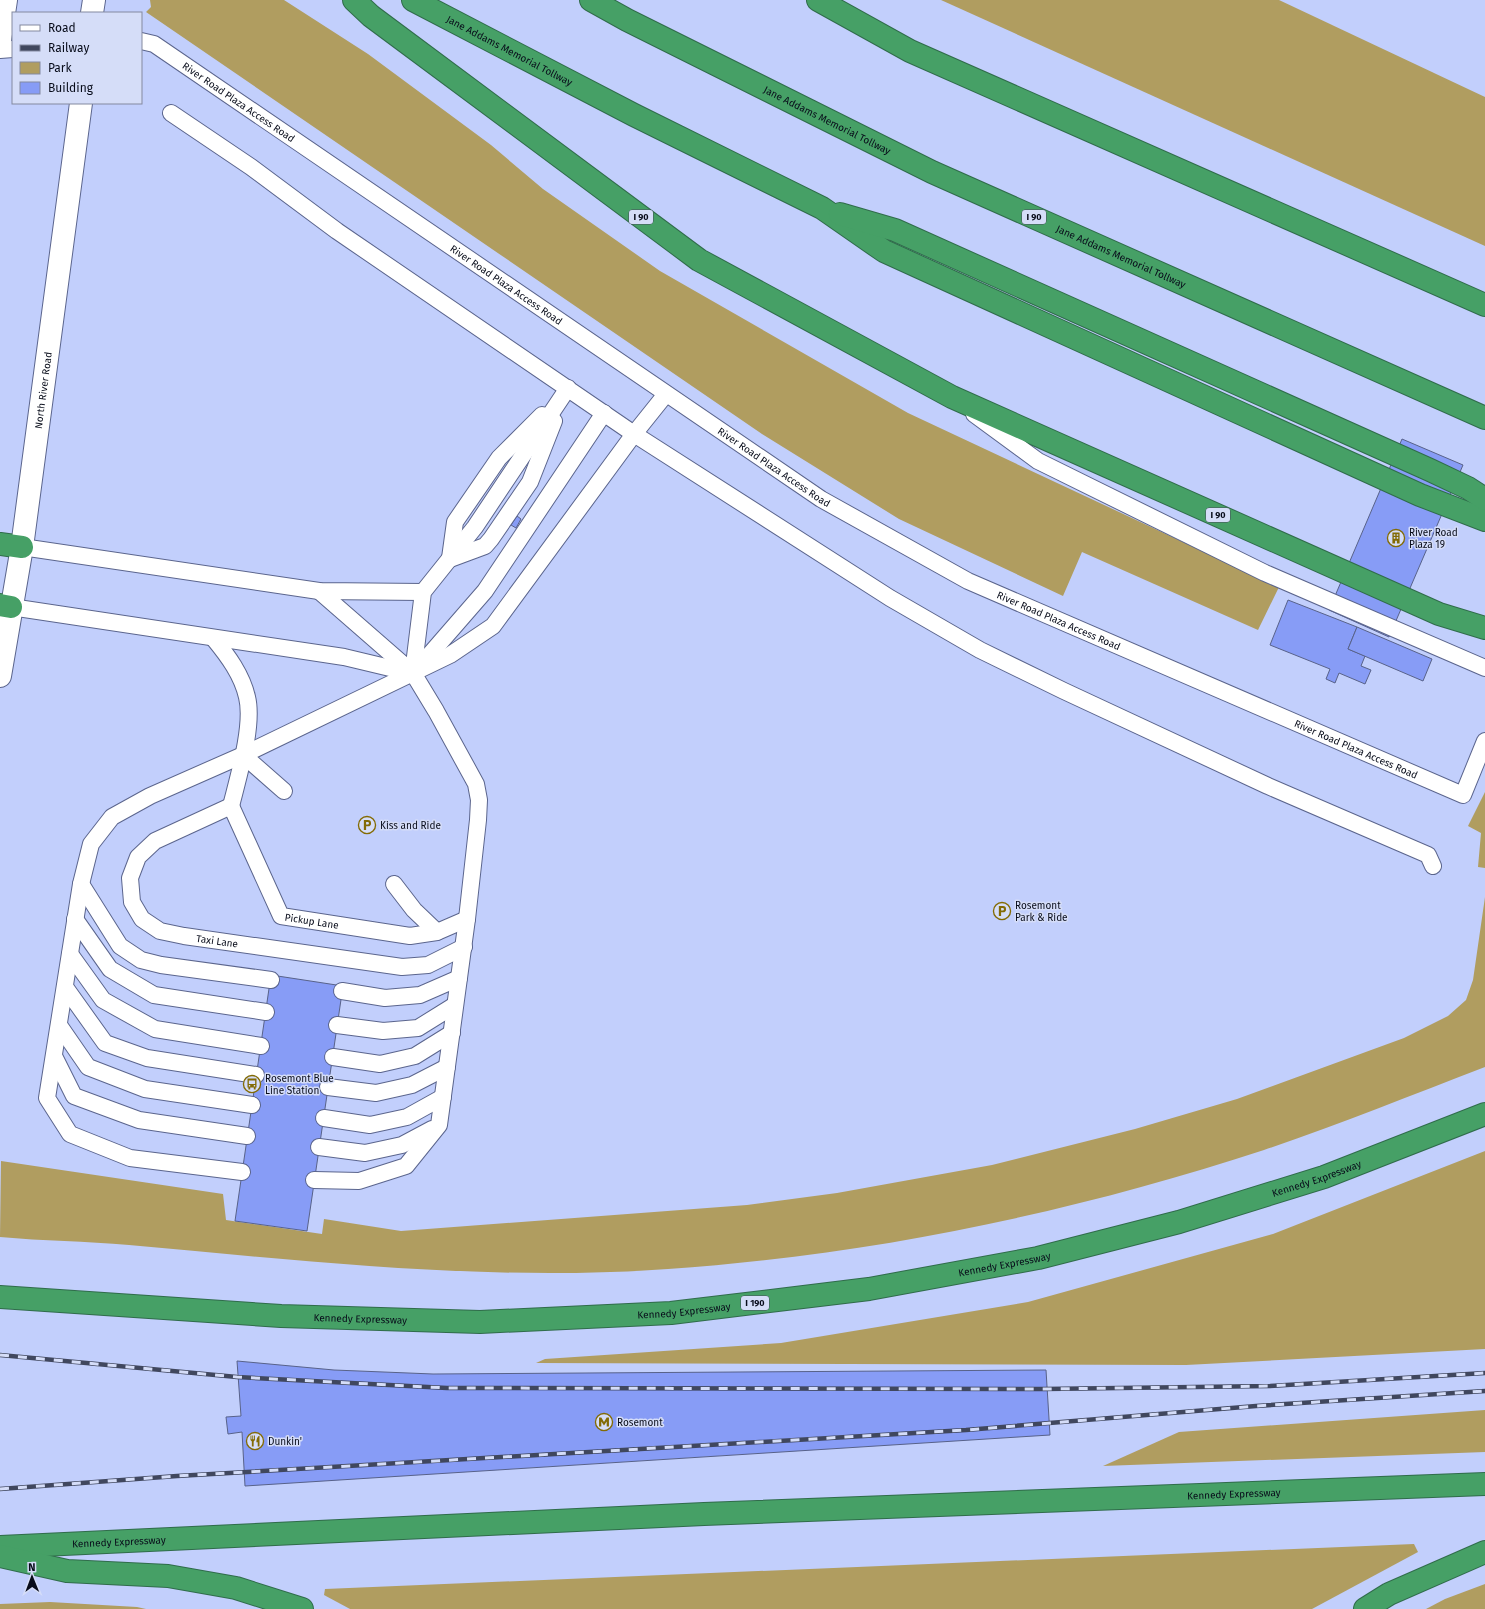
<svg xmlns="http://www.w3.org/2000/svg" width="1485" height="1609" font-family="'Fira Sans',sans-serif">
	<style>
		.green { fill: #b09d60 }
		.building { fill: #879cf6; stroke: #586289 }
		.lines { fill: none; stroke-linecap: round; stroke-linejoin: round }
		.lane-casing { stroke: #5b658d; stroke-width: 18 }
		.secondary-casing { stroke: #5b658d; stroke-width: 24 }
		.highway-casing { stroke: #306c4b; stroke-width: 24 }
		.lane { stroke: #fff; stroke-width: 16 }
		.secondary { stroke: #fff; stroke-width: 22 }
		.highway { stroke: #46a066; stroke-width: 22 }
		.rail-casing { stroke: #40475e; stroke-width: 4.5 }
		.rail { stroke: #d5ddf8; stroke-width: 3; stroke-dasharray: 9; stroke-linecap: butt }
		.labels { text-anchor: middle; stroke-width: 3; stroke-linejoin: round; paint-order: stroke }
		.shield { fill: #d5ddf8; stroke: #464b5d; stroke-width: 1 }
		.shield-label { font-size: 9px; font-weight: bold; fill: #080c1a }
		.street-label { font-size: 10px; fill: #080c1a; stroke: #d5ddf8 }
		.poi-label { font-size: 10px; fill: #080c1a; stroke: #d5ddf8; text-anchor: start }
	</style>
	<rect width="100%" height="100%" fill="#c2cffc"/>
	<!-- green -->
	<g class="green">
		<path d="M150,0h134l84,54 123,91 52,44 117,82 248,142 371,174 -21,43 -176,-78 -19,44 -164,-77 -137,-85 -616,-422 5,-5z"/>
		<path d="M941,0h338l206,97v149z"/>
		<path d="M1485,792v76l-7,-1 3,-34 -13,-7z"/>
		<path d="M1485,897v170c-73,28 -147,58 -221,83 -192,63 -394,105 -596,119 -179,13 -360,-8 -539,-24 -43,-4 -86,-4 -129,-8l1,-76 222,33 3,26 96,14 2,-15 77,12 346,-26 90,-12 155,-28 143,-36 102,-30 167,-61 44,-22 18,-16 7,-20z"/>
		<path d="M1485,1151v198l-299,16 -650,-2 9,-4 236,-16 247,-41 245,-68z"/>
		<path d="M1485,1410v42l-382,14 76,-34z"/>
		<path d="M1414,1544l4,8 -106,57h-962l-26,-14 1,-6z"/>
		<path d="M1485,1584v25h-59l19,-10z"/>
		<path d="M50,1602l87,5 9,2h-146v-5z"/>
	</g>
	<!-- building -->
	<g class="building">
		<path d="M1402,439l61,26 -74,172 -60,-27z"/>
		<path d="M517,516l4,3 -5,9 -5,-3z"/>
		<path d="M1288,600l69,27 -9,22 17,7 -4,10 10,4 -6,14 -26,-11 -4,10 -9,-4 4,-10 -60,-24z"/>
		<path d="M1357,627l75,32 -9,22 -75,-32z"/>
		<path d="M271,975l72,11 -36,245 -72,-10z"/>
		<path d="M237,1361l97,9 99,4 613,-4 4,65 -805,51 -3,-54 -14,2 -2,-17 15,-1z"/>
	</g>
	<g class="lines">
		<!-- lane casing -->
		<g class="lane-casing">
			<g id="lane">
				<path id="s1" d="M141,41l13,3 667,455 147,82 495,214 22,-54"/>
				<path d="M0,50l13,-1"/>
				<path d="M171,113l80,54 86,64 297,203 256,164 90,52 84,41 204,95 160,69 5,11"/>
				<path d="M974,414l64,47 227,112 220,95"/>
				<path d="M22,547l297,44 104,1"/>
				<path d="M450,558l5,-36 44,-64 43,-43"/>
				<path d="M450,559l35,-13 6,-7 39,-57 24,-61"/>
				<path d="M11,607l333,50 67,16"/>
				<path d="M214,639c14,17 28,36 33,58 7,28 -9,81 -16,109"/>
				<path d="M418,668l67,-77 119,-178"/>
				<path d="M413,673l10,-81 52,-65 93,-139"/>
				<path d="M243,755l41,36"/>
				<path id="s2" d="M231,806l-76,35 -17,16 -8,21 2,24 10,17 18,12 24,5 218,31 26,-2 36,-18"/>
				<path id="s3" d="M231,806l50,110 129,20 27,-4 30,-13"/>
				<path d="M81,884l39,62 21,14 20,5 110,15"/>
				<path d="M394,884l20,26 23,22"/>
				<path d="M75,919l35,50 44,26 112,17"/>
				<path d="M70,954l33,46 52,29 106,17"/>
				<path d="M65,987l40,56 42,15 109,17"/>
				<path d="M342,991l43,7 35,-3 39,-17"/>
				<path d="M59,1025l29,42 57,22 107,16"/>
				<path d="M337,1025l46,6 35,-3 37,-23"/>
				<path d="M54,1056l20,40 65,24 108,16"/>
				<path d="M333,1057l47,7 35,-8 37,-23"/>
				<path d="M328,1087l48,6 36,-8 35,-18"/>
				<path d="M324,1118l46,7 37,-8 36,-20"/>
				<path d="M319,1147l46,6 37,-8 30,-16"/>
				<path d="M242,1172l-112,-14 -60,-24 -23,-36 34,-214 10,-40 21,-27 38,-21 93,-41 207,-100 43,-29 141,-192 32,-40"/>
				<path d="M314,1180l45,1 47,-15 33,-41 28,-206 11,-99 1,-20 -3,-16 -40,-73 -23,-38 -94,-82"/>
			</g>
		</g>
		<!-- secondary casing -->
		<g class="secondary-casing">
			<g id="secondary">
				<path d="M92,13l2,-13"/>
				<path d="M0,40l6,-40"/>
				<path id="s4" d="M0,676l22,-129 59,-444"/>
			</g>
		</g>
		<!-- highway casing -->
		<g class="highway-casing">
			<g id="highway">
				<path d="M354,0l17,16 328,244 253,137 487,217 46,14"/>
				<path id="s5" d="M413,0l221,115 188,93 62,43 536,244 65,25"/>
				<path id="s6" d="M591,0l36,20 305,152 553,246"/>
				<path d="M818,0l92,51 575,254"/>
				<path d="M840,214l55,16 535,240 38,18 17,11"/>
				<path d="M0,544l22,3"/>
				<path d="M0,605l11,2"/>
				<path id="s7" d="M0,1297l281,19 199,6 191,-9 198,-24 169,-31 141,-36 145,-45 161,-63"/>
				<path id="s8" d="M0,1547l704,-33 781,-30"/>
				<path d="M0,1556l67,15 101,5 68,12 66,21"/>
				<path d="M1365,1609l24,-15 96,-42"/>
			</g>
		</g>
		<!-- lane -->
		<use href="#lane" class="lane"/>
		<!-- secondary -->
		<use href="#secondary" class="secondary"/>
		<!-- highway -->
		<use href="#highway" class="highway"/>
		<!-- rail casing -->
		<g class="rail-casing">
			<g id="rail">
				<path d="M0,1355l237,22 210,11 597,1 226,-3 215,-13"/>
				<path d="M0,1489l177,-13 789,-46 290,-24 229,-15"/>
			</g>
		</g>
		<!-- rail -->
		<use href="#rail" class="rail"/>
	</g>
	<!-- icons -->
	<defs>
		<g id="building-ring" transform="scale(0.9)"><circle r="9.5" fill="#d5ddf8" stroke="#836b05" stroke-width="1.5"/><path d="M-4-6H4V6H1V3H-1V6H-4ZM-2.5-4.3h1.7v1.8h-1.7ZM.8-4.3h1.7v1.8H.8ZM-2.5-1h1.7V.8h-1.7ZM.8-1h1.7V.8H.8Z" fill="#836b05"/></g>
		<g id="parking-ring" transform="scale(0.9)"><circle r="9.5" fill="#d5ddf8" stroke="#836b05" stroke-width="1.5"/><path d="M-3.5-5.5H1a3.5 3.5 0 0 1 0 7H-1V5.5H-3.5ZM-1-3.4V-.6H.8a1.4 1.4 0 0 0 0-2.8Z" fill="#836b05"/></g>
		<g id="bus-ring" transform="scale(0.9)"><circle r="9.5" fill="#d5ddf8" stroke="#836b05" stroke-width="1.5"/><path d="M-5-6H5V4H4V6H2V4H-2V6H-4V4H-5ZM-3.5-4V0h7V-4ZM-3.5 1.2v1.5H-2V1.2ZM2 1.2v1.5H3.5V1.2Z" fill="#836b05"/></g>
		<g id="metro-ring" transform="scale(0.9)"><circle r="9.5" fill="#d5ddf8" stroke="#836b05" stroke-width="1.5"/><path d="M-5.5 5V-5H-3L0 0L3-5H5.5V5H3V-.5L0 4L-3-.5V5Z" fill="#836b05"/></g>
		<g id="restaurant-ring" transform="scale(0.9)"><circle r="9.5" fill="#d5ddf8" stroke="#836b05" stroke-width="1.5"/><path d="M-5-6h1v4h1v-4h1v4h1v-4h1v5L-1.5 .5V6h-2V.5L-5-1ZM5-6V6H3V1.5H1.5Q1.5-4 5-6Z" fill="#836b05"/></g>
	</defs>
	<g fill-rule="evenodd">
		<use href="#building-ring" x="1396" y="538"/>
		<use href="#parking-ring" x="367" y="825"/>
		<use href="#parking-ring" x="1002" y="911"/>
		<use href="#bus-ring" x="252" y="1084"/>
		<use href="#metro-ring" x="604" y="1422"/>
		<use href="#restaurant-ring" x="255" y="1441"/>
	</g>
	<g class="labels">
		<!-- shield labels -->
		<g class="shield">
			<rect x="629" y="210" width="24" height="14" rx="3"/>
			<rect x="1022" y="210" width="24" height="14" rx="3"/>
			<rect x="1206" y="508" width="24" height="14" rx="3"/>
			<rect x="741" y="1296" width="28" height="14" rx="3"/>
		</g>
		<g class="shield-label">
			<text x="641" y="220">I 90</text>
			<text x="1034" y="220">I 90</text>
			<text x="1218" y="518">I 90</text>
			<text x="755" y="1306">I 190</text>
		</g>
		<!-- street labels -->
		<g class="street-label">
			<text dy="4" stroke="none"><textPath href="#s5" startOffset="109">Jane Addams Memorial Tollway</textPath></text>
			<text dy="4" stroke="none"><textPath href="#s1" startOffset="116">River Road Plaza Access Road</textPath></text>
			<text dy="4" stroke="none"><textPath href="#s6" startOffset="265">Jane Addams Memorial Tollway</textPath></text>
			<text dy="4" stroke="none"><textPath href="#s6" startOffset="589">Jane Addams Memorial Tollway</textPath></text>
			<text dy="4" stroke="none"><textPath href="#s1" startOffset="440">River Road Plaza Access Road</textPath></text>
			<text dy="4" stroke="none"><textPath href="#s4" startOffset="289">North River Road</textPath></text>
			<text dy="4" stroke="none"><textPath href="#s1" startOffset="764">River Road Plaza Access Road</textPath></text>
			<text dy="4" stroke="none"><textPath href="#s1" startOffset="1088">River Road Plaza Access Road</textPath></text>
			<text dy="4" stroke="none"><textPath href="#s1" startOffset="1412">River Road Plaza Access Road</textPath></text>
			<text dy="4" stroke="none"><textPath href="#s3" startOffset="152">Pickup Lane</textPath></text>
			<text dy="4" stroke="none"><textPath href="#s2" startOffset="253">Taxi Lane</textPath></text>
			<text dy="4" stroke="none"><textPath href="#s7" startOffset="1333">Kennedy Expressway</textPath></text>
			<text dy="4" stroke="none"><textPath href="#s7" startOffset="1009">Kennedy Expressway</textPath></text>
			<text dy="4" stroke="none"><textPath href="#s7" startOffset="685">Kennedy Expressway</textPath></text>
			<text dy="4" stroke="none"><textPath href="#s7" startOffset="361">Kennedy Expressway</textPath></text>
			<text dy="4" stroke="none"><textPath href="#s8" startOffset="1235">Kennedy Expressway</textPath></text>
			<text dy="4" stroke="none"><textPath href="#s8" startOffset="119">Kennedy Expressway</textPath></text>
		</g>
		<!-- poi labels -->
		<g class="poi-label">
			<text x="1409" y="536">River Road<tspan x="1409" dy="12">Plaza 19</tspan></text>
			<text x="380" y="829">Kiss and Ride</text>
			<text x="1015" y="909">Rosemont<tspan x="1015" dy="12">Park &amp; Ride</tspan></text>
			<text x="265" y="1082">Rosemont Blue<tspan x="265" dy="12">Line Station</tspan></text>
			<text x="617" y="1426">Rosemont</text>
			<text x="268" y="1445">Dunkin'</text>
		</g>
	</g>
	<!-- legend -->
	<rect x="12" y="12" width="130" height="92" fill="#d5ddf8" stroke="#83899f"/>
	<rect x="20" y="25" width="20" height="6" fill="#ffffff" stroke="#83899f"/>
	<text x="48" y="32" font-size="12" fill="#080c1a">Road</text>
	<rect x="20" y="45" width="20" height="6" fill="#40475e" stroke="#83899f"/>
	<text x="48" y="52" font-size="12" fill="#080c1a">Railway</text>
	<rect x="20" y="62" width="20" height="12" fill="#b09d60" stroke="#83899f"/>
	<text x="48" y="72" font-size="12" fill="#080c1a">Park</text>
	<rect x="20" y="82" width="20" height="12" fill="#879cf6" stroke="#83899f"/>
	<text x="48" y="92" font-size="12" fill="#080c1a">Building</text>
	<!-- north arrow -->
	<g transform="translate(32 1577) rotate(359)" stroke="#d5ddf8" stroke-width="3" paint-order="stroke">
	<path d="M0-3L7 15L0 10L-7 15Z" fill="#080c1a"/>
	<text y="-6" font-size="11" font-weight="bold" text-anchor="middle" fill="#080c1a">N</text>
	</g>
</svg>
